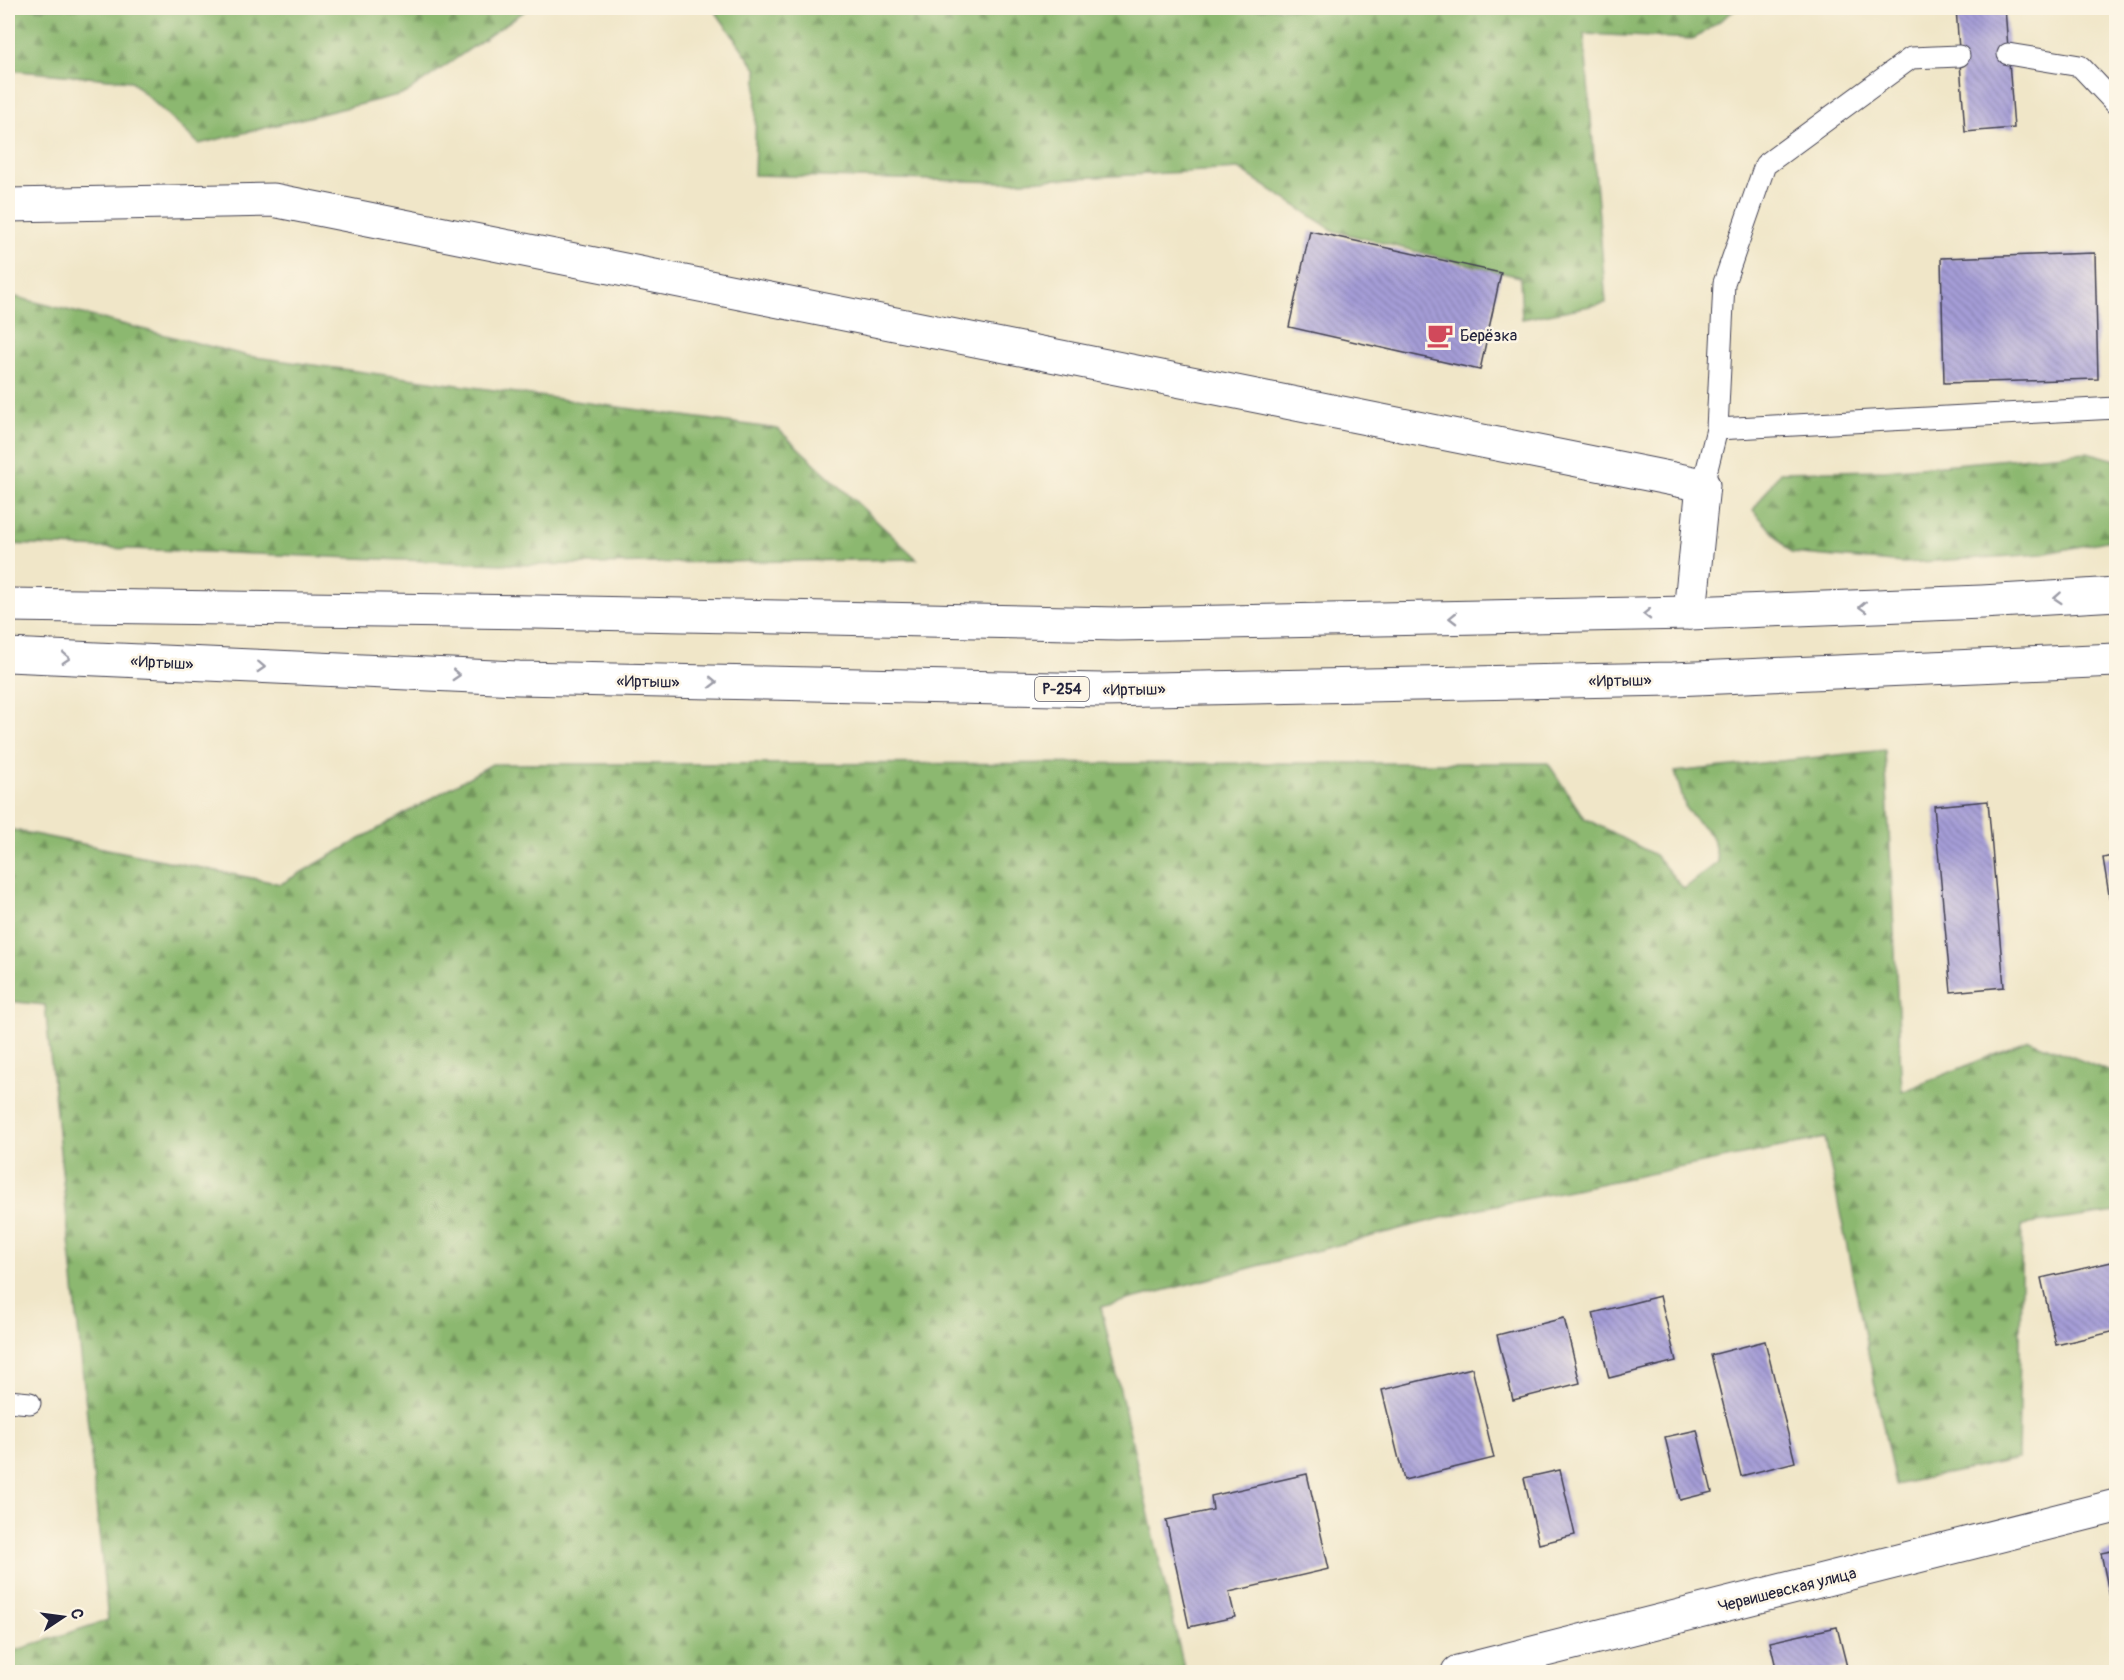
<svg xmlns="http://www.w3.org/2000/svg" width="2124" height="1680" font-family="Pangolin,sans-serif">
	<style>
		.forest { fill: url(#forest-firs); stroke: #576d55; stroke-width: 1.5 }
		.building { fill: url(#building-back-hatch) }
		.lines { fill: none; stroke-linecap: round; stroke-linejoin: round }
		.service-casing { stroke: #413f50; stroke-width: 23 }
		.minor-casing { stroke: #413f50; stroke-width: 35 }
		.trunk-casing { stroke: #413f50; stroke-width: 35 }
		.service { stroke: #fff; stroke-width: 21 }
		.minor { stroke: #fff; stroke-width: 33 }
		.trunk { stroke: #fff; stroke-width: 33 }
		.oneway { stroke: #9c9ca7 }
		.labels { text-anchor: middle; stroke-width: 5; stroke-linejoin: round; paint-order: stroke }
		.shield { fill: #fcf5e5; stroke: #63616e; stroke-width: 1.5 }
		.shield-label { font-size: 15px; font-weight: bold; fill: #22223b }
		.poi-label { font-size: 16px; fill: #22223b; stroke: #fcf5e5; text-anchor: start }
		.street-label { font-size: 16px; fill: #22223b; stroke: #fcf5e5 }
	</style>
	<defs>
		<pattern id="forest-firs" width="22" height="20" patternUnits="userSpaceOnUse" patternTransform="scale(1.5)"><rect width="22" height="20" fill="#8cb86f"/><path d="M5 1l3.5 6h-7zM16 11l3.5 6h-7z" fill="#72955c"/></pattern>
		<pattern id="building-back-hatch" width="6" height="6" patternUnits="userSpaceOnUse" patternTransform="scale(1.5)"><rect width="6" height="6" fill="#a59dd7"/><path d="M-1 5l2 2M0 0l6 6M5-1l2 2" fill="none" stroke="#8680b0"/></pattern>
	</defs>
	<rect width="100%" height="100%" fill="#fcf5e5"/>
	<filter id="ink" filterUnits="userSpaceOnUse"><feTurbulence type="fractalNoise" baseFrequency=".0167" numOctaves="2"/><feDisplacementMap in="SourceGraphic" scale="12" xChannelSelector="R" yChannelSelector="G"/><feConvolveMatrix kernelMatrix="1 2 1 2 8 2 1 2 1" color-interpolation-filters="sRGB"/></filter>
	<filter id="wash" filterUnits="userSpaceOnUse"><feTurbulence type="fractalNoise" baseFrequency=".008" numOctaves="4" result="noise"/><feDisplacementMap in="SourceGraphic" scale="24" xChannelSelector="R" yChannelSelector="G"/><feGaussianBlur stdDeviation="1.35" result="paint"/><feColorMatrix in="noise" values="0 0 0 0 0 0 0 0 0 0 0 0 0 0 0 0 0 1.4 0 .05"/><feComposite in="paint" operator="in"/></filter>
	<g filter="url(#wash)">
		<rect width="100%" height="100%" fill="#f0e6c8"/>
		<!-- forest -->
		<g class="forest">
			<path d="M8,8h521l-123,85 -207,51 -68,-63 -123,-11z"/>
			<path d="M713,8h1025l-44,31 -110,-5 22,269 -84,16 -2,-42 -186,-46 -95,-62 -235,13 -250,-7 3,-105z"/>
			<path d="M8,295l240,61 530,73 139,130 -389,6 -520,-21z"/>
			<path d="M2087,452l29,8v79l-74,15 -138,9 -113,-10 -38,-43 27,-38 106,-2z"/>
			<path d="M1885,750l17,342 127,-52 87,34v138l-94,13 -4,234 -123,26 -70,-347 -349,71 -375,98 83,361 -16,4h-1160v-19l100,-33 -63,-615 -37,-4v-172l273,55 211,-120 1056,-1 36,55 71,37 29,34 34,-27 -5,-24 -27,-29 -11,-37z"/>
		</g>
		<g id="blocks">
			<!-- building -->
			<g class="building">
				<path d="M1956,8h49l9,120 -49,4z"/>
				<path d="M1310,231l191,42 -21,97 -191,-43z"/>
				<path d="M2095,253l3,126 -154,4 -3,-125z"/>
				<path d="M1988,801l16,186 -53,5 -17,-186z"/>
				<path d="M2116,855v76h-1l-12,-73z"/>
				<path d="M2116,1261v70l-60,14 -15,-67z"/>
				<path d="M1660,1296l16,65 -67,17 -16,-65z"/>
				<path d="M1564,1318l16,65 -67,17 -16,-65z"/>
				<path d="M1765,1341l30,121 -54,14 -30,-121z"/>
				<path d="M1472,1368l22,90 -90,22 -22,-90z"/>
				<path d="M1697,1430l15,62 -32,8 -15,-63z"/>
				<path d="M1560,1470l15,65 -36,9 -15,-66z"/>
				<path d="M1307,1474l22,95 -100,23 6,25 -46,10 -23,-107 47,-10 -2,-14z"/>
				<path d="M2116,1550v72h-1l-14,-69z"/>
				<path d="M1837,1627l10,40 -23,5h-47l-7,-30z"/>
			</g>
		</g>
	</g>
	<g filter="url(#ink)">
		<use href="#blocks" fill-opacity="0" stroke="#413f50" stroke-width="1.5"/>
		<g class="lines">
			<!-- service casing -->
			<g class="service-casing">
				<g id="service">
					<path d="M2008,54l72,12 36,38"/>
					<path d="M1717,429l399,-21"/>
					<path d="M1703,485l14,-56 7,-146 41,-118 146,-107 48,-2"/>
					<path d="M8,1401l22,2"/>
				</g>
			</g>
			<!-- minor casing -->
			<g class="minor-casing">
				<g id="minor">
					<path d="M8,205l265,-5 1430,285 -13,128"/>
					<path d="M1458,1672l658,-166"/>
				</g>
			</g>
			<!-- trunk casing -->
			<g class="trunk-casing">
				<g id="trunk">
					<path d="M8,605l527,7 583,12 572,-11 292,-11 134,-8"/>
					<path d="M8,655l511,23 583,12 571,-11 443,-19"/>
				</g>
			</g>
			<!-- service -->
			<use href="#service" class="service"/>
			<!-- minor -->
			<use href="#minor" class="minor"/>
			<!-- trunk -->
			<use href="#trunk" class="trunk"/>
		</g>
		<!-- one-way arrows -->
		<defs><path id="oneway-chevron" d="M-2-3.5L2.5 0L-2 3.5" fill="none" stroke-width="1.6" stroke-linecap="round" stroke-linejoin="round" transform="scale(1.5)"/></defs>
		<g class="oneway">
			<use href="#oneway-chevron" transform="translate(2058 598) rotate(176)"/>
			<use href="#oneway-chevron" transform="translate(1863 607) rotate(178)"/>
			<use href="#oneway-chevron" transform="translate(1647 614) rotate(179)"/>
			<use href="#oneway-chevron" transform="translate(1453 618) rotate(179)"/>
			<use href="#oneway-chevron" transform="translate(66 658) rotate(3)"/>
			<use href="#oneway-chevron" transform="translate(261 667) rotate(3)"/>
			<use href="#oneway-chevron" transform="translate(456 675) rotate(3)"/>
			<use href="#oneway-chevron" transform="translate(713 682) rotate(1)"/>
		</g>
	</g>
	<!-- icons -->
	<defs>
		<g id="cafe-bare" transform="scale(2.07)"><path d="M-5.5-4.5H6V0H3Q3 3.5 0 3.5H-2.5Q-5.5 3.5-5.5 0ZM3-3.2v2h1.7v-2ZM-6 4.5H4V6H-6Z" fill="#d1495b" stroke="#fcf5e5" stroke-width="2.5" paint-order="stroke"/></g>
	</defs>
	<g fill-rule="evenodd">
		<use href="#cafe-bare" x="1440" y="335"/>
	</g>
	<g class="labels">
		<!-- shield labels -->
		<rect class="shield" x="1035" y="677" width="54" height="24" rx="4.5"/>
		<g class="shield-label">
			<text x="1062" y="694">Р-254</text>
		</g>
		<!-- poi labels -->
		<g class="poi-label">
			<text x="1460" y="341">Берёзка</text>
		</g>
		<!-- street labels -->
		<g class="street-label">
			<text transform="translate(162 662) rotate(3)" y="6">«Иртыш»</text>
			<text transform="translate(1620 680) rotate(-1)" y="6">«Иртыш»</text>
			<text transform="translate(648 681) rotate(1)" y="6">«Иртыш»</text>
			<text transform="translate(1134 689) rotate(-1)" y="6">«Иртыш»</text>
			<text transform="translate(1787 1589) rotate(-14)" y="6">Червишевская улица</text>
		</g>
	</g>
	<!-- margin -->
	<rect width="2124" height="1680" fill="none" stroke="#fcf5e5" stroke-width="30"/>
	<!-- north arrow -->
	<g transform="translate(63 1617) rotate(77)" stroke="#fcf5e5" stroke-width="4.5" paint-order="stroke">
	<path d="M0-4.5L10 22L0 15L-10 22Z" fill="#22223b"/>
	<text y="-9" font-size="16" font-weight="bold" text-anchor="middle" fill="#22223b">С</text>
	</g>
</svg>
